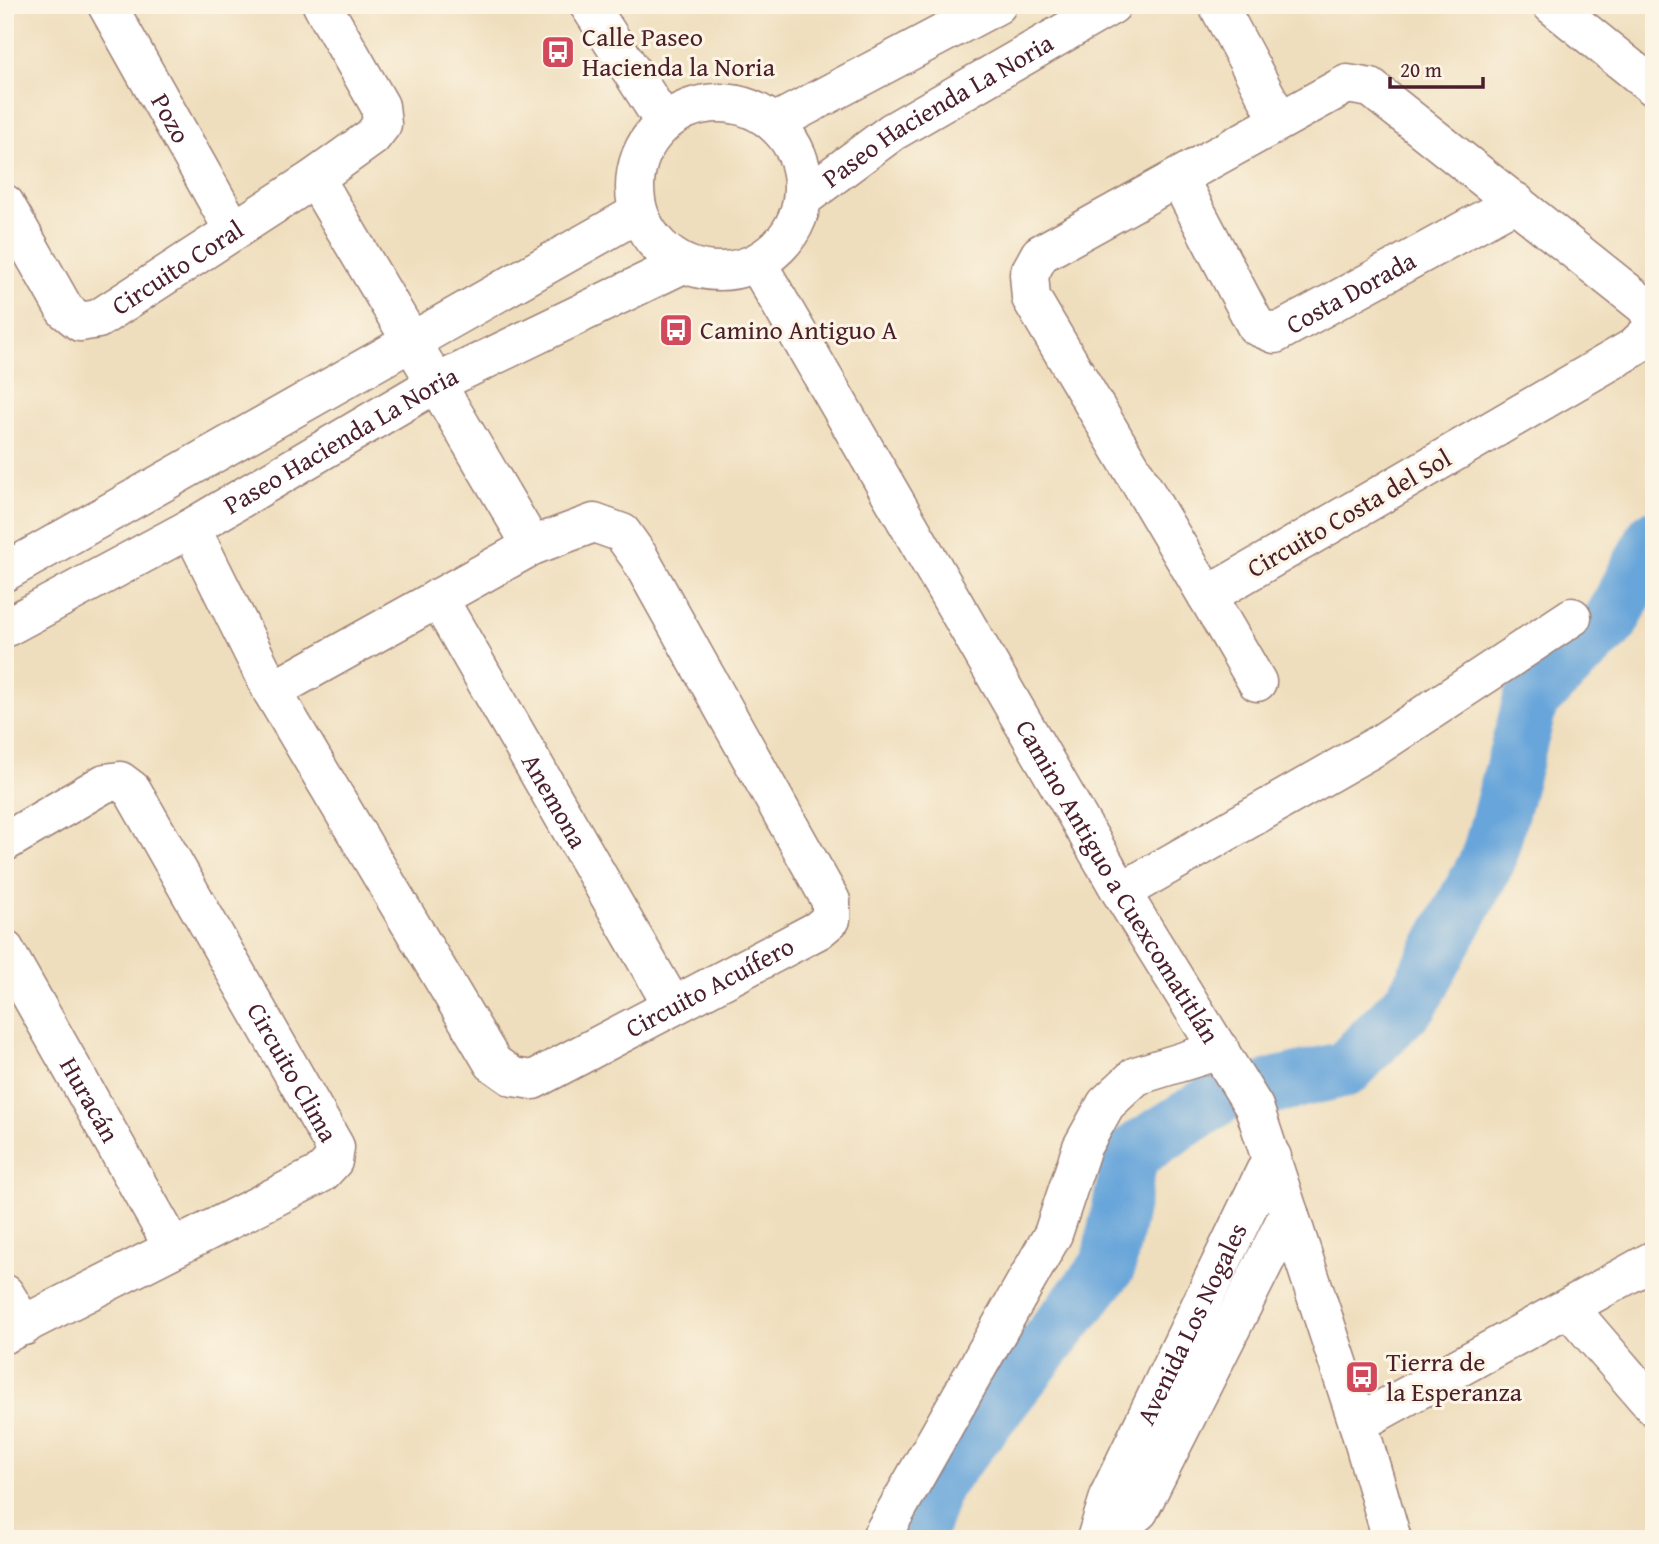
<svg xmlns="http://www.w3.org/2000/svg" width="1659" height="1544" font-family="'Gentium Book Plus',serif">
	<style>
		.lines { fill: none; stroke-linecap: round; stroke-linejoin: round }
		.river { stroke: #68a5da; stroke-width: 56 }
		.minor-casing { stroke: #9c7e74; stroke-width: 41 }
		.minor { stroke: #fff; stroke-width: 38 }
		.labels { text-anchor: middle; stroke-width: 6; stroke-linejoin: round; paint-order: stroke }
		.poi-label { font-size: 26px; fill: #4a1f2b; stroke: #fcf5e5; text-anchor: start }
		.street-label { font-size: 26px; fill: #4a1f2b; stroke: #fcf5e5 }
	</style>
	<rect width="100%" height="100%" fill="#fcf5e5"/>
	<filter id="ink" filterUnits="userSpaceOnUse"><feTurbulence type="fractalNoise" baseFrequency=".0143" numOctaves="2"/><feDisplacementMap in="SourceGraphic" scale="14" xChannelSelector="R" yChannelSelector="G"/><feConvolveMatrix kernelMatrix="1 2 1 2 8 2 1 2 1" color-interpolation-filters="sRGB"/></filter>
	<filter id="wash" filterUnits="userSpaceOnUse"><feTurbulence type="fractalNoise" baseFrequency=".00686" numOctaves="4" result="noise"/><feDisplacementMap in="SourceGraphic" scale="28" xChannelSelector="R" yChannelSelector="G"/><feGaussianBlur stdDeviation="1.57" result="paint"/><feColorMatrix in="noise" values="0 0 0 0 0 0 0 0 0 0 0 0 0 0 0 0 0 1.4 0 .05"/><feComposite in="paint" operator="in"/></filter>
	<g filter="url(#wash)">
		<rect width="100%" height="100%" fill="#efdebd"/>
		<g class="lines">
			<!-- river -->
			<g class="river">
				<path d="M1273,1086l73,-17 66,-68 76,-141 43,-160 80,-79 43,-83"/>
				<path d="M916,1539l19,-55 173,-218 23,-112 86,-55"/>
			</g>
		</g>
	</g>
	<g filter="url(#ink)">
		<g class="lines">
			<!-- minor casing -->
			<g class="minor-casing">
				<g id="minor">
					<path id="s1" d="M107,5l127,226"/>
					<path d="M589,5l75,117"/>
					<path d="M1218,5l61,115"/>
					<path d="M1552,5l102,82"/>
					<path d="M1347,84l24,4 275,219 5,10 1,13 -19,18 -426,248 -176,-298 -2,-24 11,-20z"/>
					<circle cx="719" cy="187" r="84"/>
					<path d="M774,123l223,-118"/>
					<path id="s2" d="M1179,179l77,147 19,8 241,-132"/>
					<path id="s3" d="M803,198l89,-66 220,-127"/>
					<path id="s4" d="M5,204l60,106 15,12 18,-3 217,-141 57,-41 10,-13 -2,-18 -58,-101"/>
					<path id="s5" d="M757,263l364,629 133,215 104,316 34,116"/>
					<path id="s6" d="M191,528l81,163 221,372 20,14 20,3 285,-150 13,-11v-18l-192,-344 -17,-24 -28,-10 -62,23 -217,-368"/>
					<path d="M5,572l633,-359"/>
					<path d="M1207,596l50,86"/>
					<path id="s7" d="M438,598l234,407"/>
					<path id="s8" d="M5,628l186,-100 244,-144 248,-120"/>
					<path d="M272,691l260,-145"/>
					<path id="s9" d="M5,842l100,-59 15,-2 12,9 203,357 -2,14 -11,12 -317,161"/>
					<path d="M1121,892l259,-148 192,-127"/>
					<path id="s10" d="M5,950l168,297"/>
					<path d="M5,1294l19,32"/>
					<path d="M1569,1308l85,99"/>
					<path d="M1358,1423l296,-163"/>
					<path d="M880,1539l173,-305 29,-87 24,-43 30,-28 84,-26"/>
					<path id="s11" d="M1096,1539l15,-48 161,-334"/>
					<path d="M1104,1539l35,-28 150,-298"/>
				</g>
			</g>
			<!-- minor -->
			<use href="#minor" class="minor"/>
		</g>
	</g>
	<!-- icons -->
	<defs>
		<g id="bus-square" transform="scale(1.75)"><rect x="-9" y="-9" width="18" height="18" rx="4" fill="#d1495b" stroke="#fcf5e5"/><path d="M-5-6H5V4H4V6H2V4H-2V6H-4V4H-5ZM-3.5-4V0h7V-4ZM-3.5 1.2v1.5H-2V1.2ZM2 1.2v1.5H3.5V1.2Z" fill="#fff"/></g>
	</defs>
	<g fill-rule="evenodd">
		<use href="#bus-square" x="558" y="52"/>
		<use href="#bus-square" x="676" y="330"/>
		<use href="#bus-square" x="1362" y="1377"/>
	</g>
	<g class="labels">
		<!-- poi labels -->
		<g class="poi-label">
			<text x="582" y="46">Calle Paseo<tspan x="582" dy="30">Hacienda la Noria</tspan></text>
			<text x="700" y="339">Camino Antiguo A</text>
			<text x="1386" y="1371">Tierra de<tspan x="1386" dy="30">la Esperanza</tspan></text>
		</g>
		<!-- street labels -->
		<g class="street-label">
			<text dy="9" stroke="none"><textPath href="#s3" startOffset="161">Paseo Hacienda La Noria</textPath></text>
			<text dy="9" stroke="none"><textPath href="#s1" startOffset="130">Pozo</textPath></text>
			<text dy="9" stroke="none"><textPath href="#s4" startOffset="254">Circuito Coral</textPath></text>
			<text dy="9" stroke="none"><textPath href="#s2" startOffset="273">Costa Dorada</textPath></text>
			<text dy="9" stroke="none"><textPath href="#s8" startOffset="385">Paseo Hacienda La Noria</textPath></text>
			<text transform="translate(1349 513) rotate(-30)" y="9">Circuito Costa del Sol</text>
			<text dy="9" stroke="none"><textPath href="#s7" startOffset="234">Anemona</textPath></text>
			<text dy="9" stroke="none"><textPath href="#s5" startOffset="716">Camino Antiguo a Cuexcomatitlán</textPath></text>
			<text dy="9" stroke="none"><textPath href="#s6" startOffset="859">Circuito Acuífero</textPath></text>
			<text dy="9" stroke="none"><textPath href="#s9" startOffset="471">Circuito Clima</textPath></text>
			<text dy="9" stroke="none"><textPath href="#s10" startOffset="172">Huracán</textPath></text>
			<text dy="9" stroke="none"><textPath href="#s11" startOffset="236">Avenida Los Nogales</textPath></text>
		</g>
	</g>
	<!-- margin -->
	<rect width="1659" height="1544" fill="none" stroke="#fcf5e5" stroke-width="28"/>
	<!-- scale -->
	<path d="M1390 77v10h93v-10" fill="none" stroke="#4a1f2b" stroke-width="3.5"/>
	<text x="1400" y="77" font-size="21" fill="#4a1f2b" stroke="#fcf5e5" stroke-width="5" paint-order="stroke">20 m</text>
</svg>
